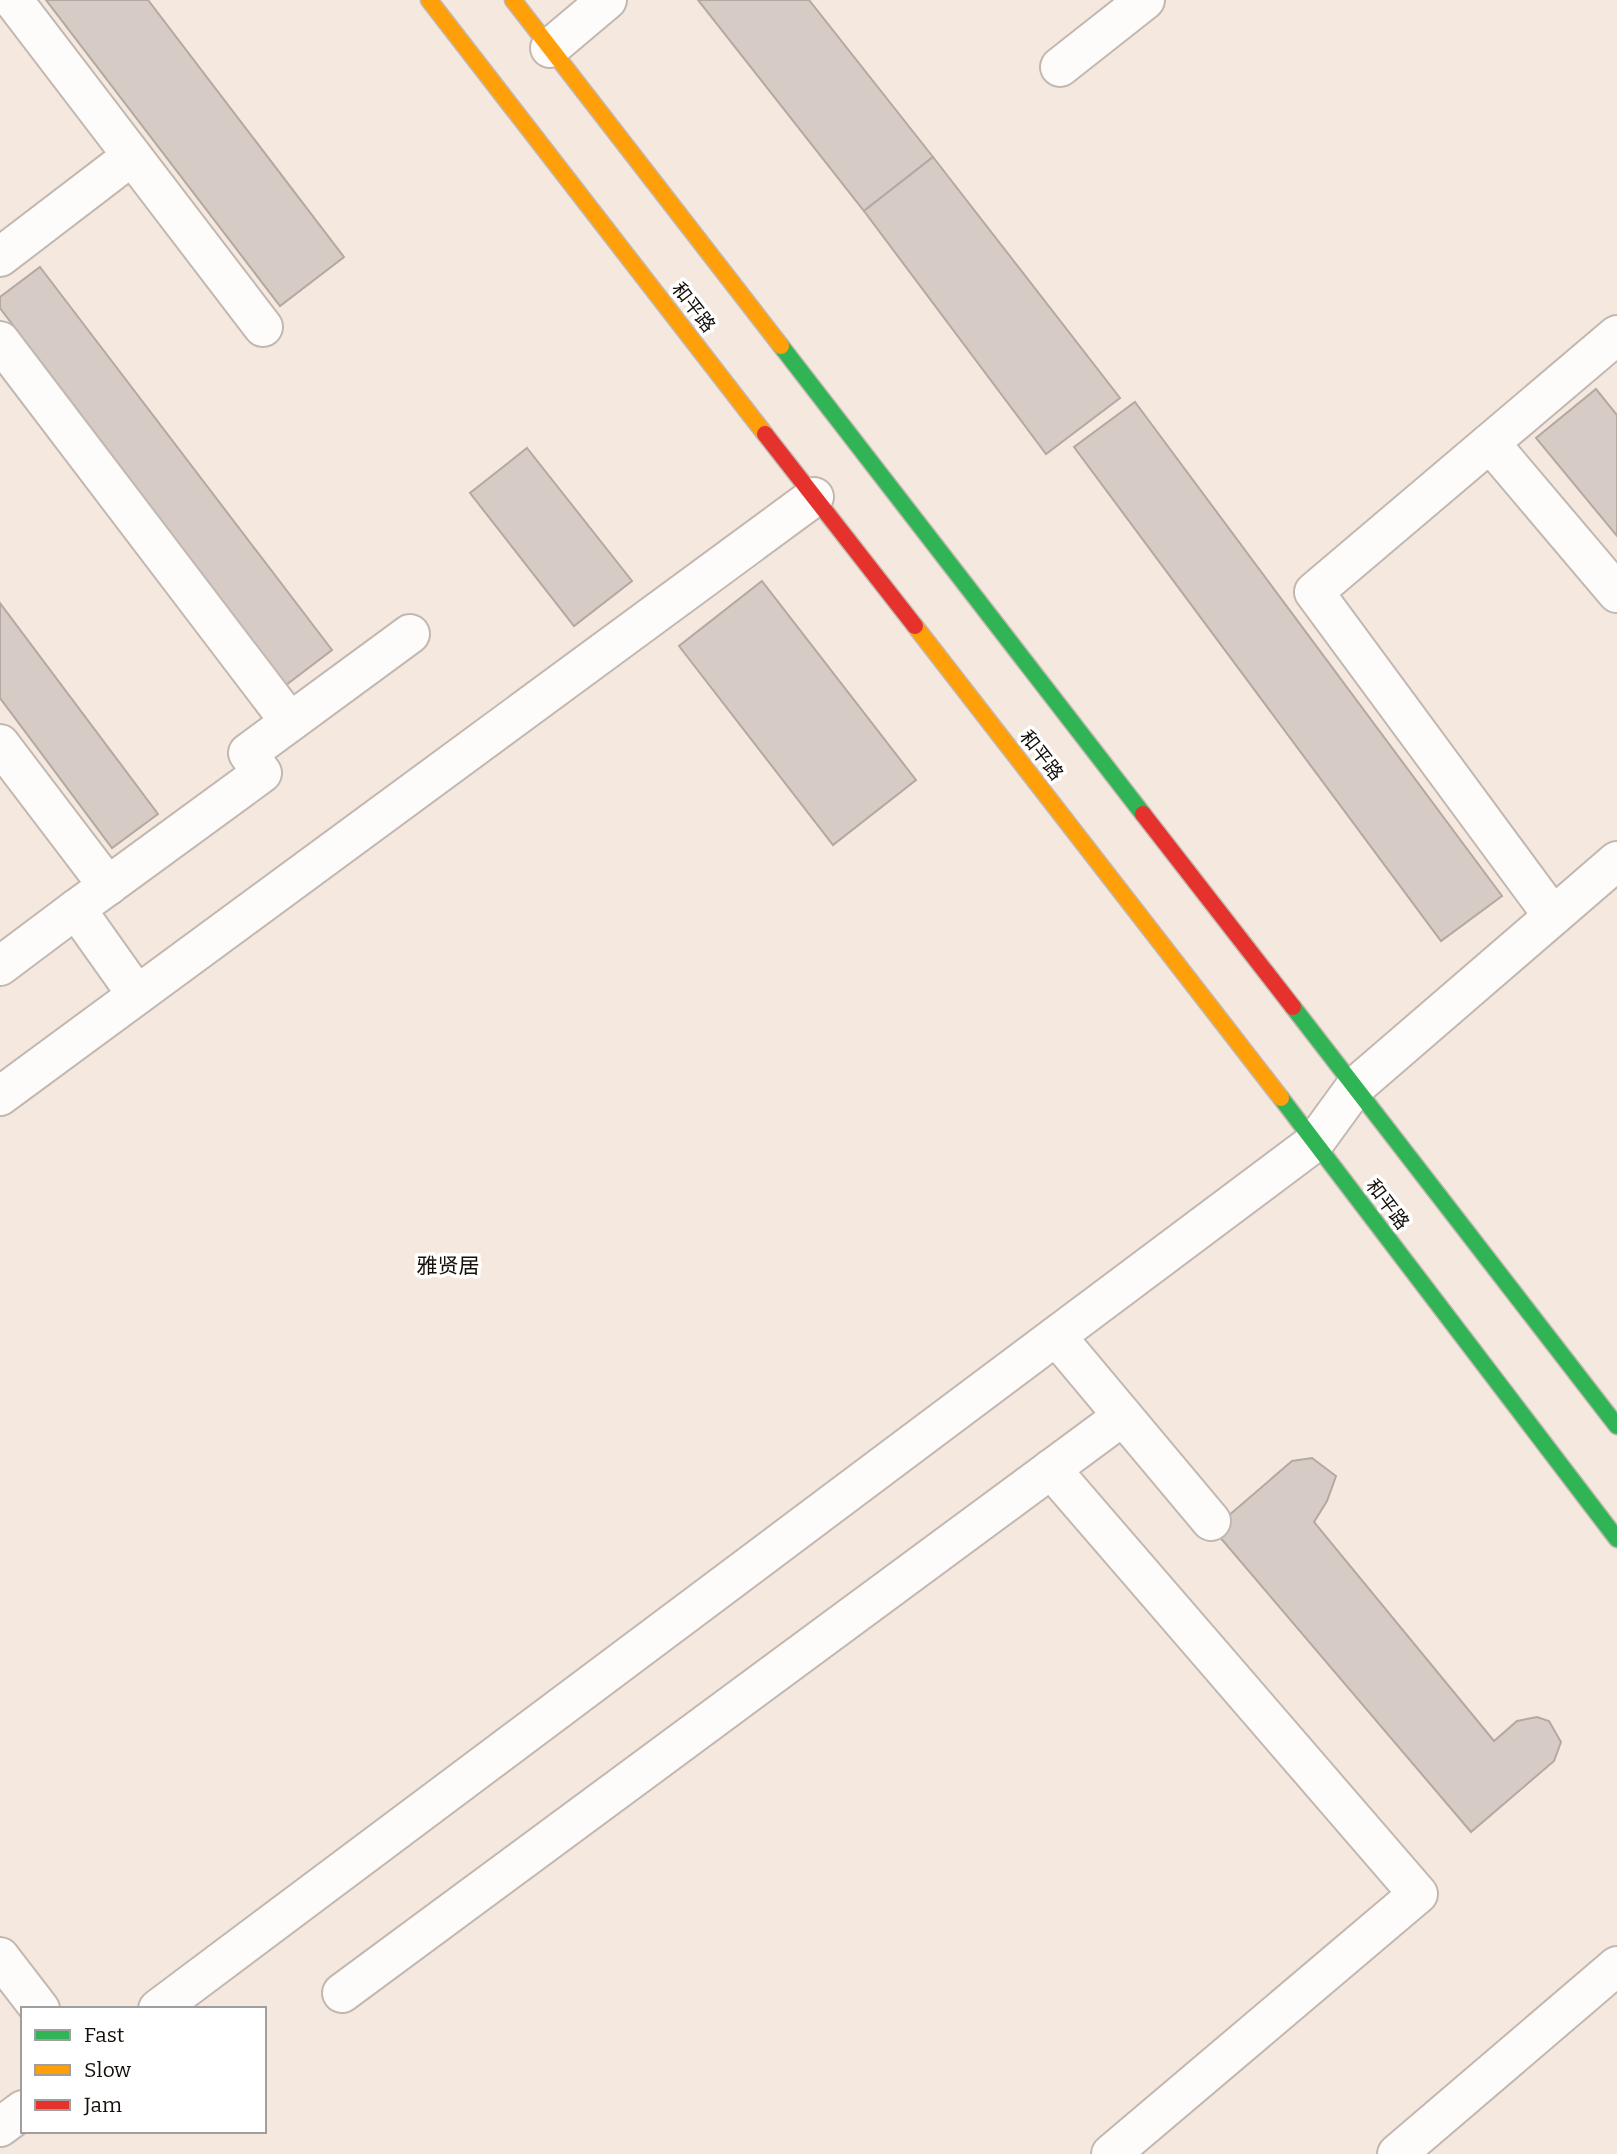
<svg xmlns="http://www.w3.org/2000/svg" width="1617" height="2154" font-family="Bitter,'Noto Sans SC',serif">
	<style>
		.building { fill: #d6cbc5; stroke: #b3a9a2; stroke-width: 2 }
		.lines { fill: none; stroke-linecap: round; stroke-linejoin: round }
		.street-casing { stroke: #c2b8b1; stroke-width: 42 }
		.fast-casing { stroke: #c2b8b1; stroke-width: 19 }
		.slow-casing { stroke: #c2b8b1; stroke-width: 19 }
		.jam-casing { stroke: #c2b8b1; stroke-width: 19 }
		.street { stroke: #fefcfa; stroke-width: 38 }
		.fast { stroke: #30b455; stroke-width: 16 }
		.slow { stroke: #ff9f0a; stroke-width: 16 }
		.jam { stroke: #e5322d; stroke-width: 16 }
		.labels { text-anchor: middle; stroke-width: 7; stroke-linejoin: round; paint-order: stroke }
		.street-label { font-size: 19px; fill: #150e09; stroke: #fff }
		.neighbourhood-label { font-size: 21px; fill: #150e09; stroke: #fff }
	</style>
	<rect width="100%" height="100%" fill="#f5e8df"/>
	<!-- building -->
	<g class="building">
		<path d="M46,0h102l196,257 -64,49z"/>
		<path d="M698,0h111l124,157 -69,54z"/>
		<path d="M933,157l187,241 -74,56 -182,-243z"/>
		<path d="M40,267l292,383 -46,35 -286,-377v-11z"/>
		<path d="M1596,389l21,26v121l-81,-98z"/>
		<path d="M1135,402l367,494 -61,45 -367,-494z"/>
		<path d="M527,448l105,133 -58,45 -104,-133z"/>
		<path d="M762,581l154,199 -83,65 -154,-199z"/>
		<path d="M0,603l158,211 -46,34 -112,-150z"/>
		<path d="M1312,1458l24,18 -9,25 -13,21 180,219 23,-20 20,-4 12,4 12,21 -7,19 -83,71 -258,-303 79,-68z"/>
	</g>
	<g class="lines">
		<!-- street casing -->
		<g class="street-casing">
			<g id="street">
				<path d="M13,0l250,327"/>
				<path d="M550,48l57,-48"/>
				<path d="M1060,67l85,-67"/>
				<path d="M0,257l132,-101"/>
				<path d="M0,341l290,381"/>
				<path d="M1490,443l127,150"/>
				<path d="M0,744l108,142"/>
				<path d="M76,909l186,-136 -14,-20 162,-119"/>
				<path d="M1553,916l-239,-324 303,-257"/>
				<path d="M0,966l76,-57 61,86"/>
				<path d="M0,1096l814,-599"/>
				<path d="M1056,1336l155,185"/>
				<path d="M1051,1469l367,425 -307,260"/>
				<path d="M0,1957l40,52"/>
				<path d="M342,1993l781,-577"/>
				<path d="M158,2009l1157,-867 40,-55 262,-226"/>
				<path d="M0,2127l23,-17"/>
				<path d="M1397,2154l220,-188"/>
			</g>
		</g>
		<!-- fast casing -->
		<g class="fast-casing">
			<g id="fast">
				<path d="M781,346l362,468"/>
				<path d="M1293,1007l324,419"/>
				<path d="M1281,1098l336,441"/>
			</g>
		</g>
		<!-- slow casing -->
		<g class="slow-casing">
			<g id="slow">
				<path d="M429,0l336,434"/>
				<path d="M513,0l268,346"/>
				<path d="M915,626l366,472"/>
			</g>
		</g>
		<!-- jam casing -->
		<g class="jam-casing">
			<g id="jam">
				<path d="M765,434l150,192"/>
				<path d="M1143,814l150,193"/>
			</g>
		</g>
		<!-- street -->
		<use href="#street" class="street"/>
		<!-- fast -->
		<use href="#fast" class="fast"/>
		<!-- slow -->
		<use href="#slow" class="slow"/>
		<!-- jam -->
		<use href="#jam" class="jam"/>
	</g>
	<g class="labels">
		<!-- street labels -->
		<g class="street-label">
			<text transform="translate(694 307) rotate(52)" y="7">和平路</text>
			<text transform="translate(1042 755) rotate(52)" y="7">和平路</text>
			<text transform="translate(1388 1204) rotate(53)" y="7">和平路</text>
		</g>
		<!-- neighbourhood labels -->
		<g class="neighbourhood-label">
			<text x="448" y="1273">雅贤居</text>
		</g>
	</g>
	<!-- legend -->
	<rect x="21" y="2007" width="245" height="126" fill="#ffffff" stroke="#a19f9d" stroke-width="2"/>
	<rect x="35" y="2030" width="35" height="10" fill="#30b455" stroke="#a19f9d" stroke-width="2"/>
	<text x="84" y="2042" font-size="21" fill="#150e09">Fast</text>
	<rect x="35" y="2065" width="35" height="10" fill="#ff9f0a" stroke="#a19f9d" stroke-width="2"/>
	<text x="84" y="2077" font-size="21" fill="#150e09">Slow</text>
	<rect x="35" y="2100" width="35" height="10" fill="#e5322d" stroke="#a19f9d" stroke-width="2"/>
	<text x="84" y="2112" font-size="21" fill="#150e09">Jam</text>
</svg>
